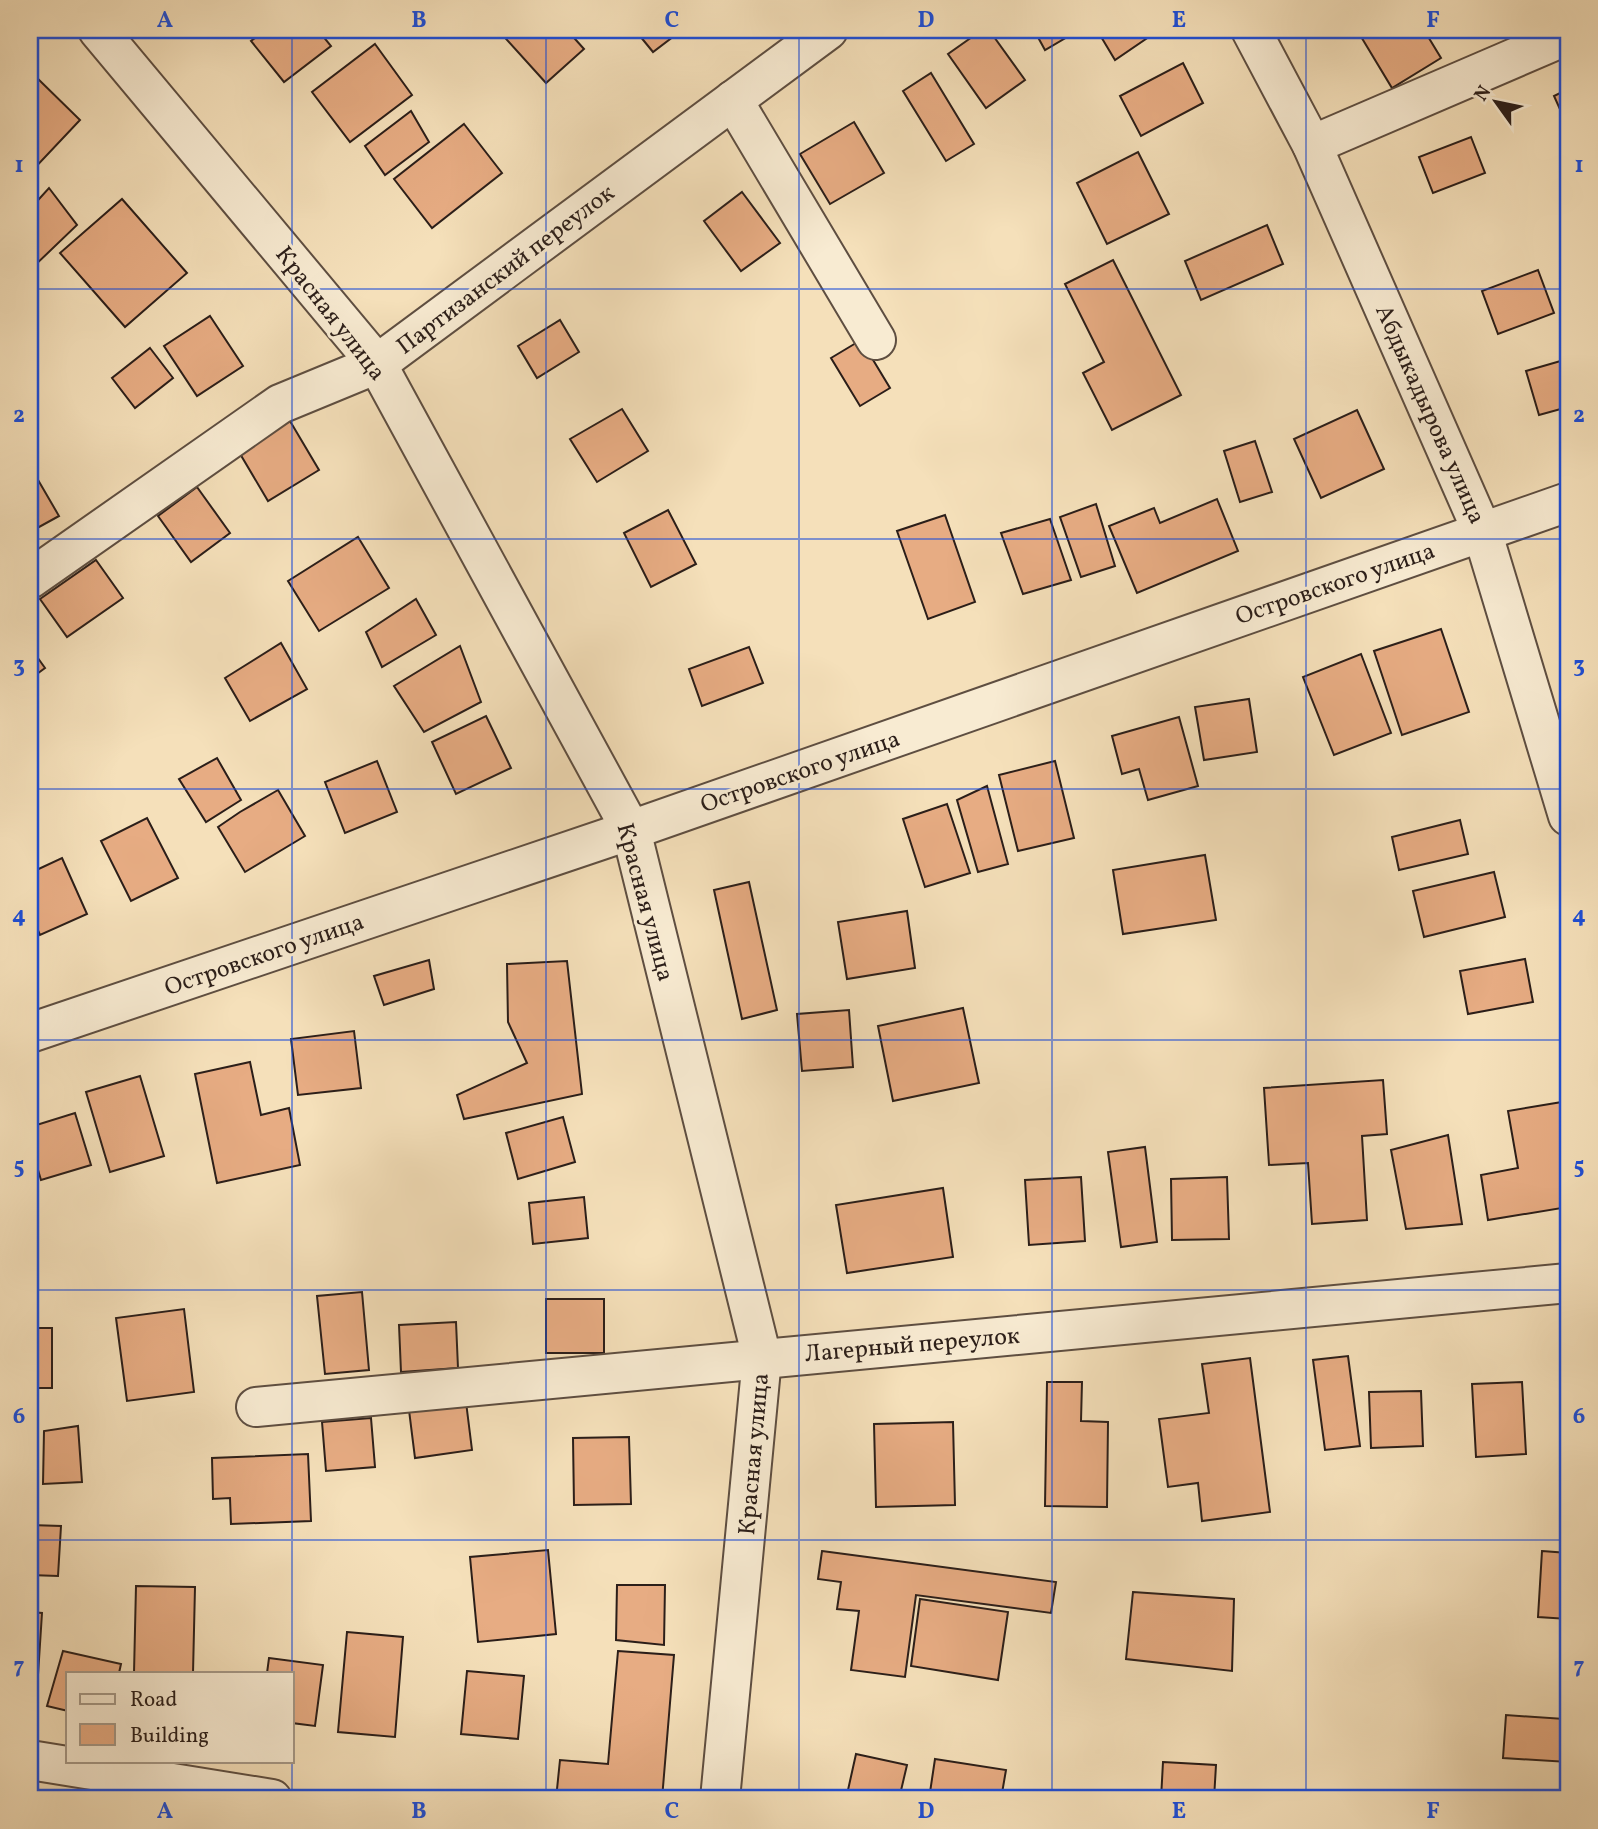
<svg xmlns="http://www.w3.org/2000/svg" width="1598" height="1829" font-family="Vollkorn,serif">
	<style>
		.building { fill: #e7ac83; stroke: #2b1e19; stroke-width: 2 }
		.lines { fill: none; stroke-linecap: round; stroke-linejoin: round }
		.minor-casing { stroke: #5e4e41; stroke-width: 42 }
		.minor { stroke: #f8ebd2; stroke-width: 38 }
		.grid { fill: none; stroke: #1d4ed8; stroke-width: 2; stroke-opacity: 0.55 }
		.labels { text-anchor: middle; stroke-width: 6; stroke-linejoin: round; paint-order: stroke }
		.street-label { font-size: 24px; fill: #2b1e19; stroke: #f8ebd2 }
		.neatline { fill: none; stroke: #1d4ed8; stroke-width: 2.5 }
		.grid-label { font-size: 23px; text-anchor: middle; font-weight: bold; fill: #1d4ed8 }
	</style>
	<rect width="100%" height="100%" fill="#f5e0ba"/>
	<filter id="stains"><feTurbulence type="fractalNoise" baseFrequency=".00286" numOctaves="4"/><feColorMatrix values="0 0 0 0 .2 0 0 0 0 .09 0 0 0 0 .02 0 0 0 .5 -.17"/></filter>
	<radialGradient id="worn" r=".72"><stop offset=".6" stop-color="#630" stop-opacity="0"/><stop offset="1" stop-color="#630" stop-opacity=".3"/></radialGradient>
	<!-- building -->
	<g class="building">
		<path d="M266,30h52l13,16 -47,36 -33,-41z"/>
		<path d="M567,30l17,19 -38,34 -47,-52z"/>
		<path d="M635,30h47l-29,22z"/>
		<path d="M982,30h7l36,50 -39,28 -38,-54z"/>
		<path d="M1034,30h45l-34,20z"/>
		<path d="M1097,30h62l-44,30z"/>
		<path d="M1357,30h67l17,28 -49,30z"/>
		<path d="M375,44l37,51 -62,47 -38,-50z"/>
		<path d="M1183,63l20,40 -62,33 -21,-40z"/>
		<path d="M931,73l43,71 -28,17 -43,-70z"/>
		<path d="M33,74l47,46 -50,53v-96z"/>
		<path d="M1568,89v38l-14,-31z"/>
		<path d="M411,111l18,31 -44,33 -20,-29z"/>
		<path d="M854,122l30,51 -54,31 -30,-50z"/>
		<path d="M464,124l38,49 -70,55 -38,-49z"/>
		<path d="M1471,137l14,36 -52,20 -14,-36z"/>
		<path d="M1138,152l31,62 -62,30 -30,-61z"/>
		<path d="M49,188l28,37 -47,45v-61z"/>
		<path d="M742,192l38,51 -39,28 -37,-50z"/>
		<path d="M122,199l65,74 -62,54 -65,-74z"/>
		<path d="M1267,225l16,39 -82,36 -16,-39z"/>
		<path d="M1113,260l68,135 -69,35 -29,-57 21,-11 -39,-78z"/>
		<path d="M1538,270l16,43 -56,21 -16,-43z"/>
		<path d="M210,316l33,50 -46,30 -33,-50z"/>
		<path d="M560,320l19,32 -42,26 -19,-32z"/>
		<path d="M861,340l29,48 -30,18 -29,-48z"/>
		<path d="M150,348l23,30 -38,30 -23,-30z"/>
		<path d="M1564,360l4,15v32l-29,8 -13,-44z"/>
		<path d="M622,409l26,42 -51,31 -27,-43z"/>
		<path d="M1357,410l27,59 -63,29 -27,-59z"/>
		<path d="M290,421l29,49 -51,31 -29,-49z"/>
		<path d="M1255,441l17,51 -32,10 -16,-51z"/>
		<path d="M34,473l25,43 -29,16v-57z"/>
		<path d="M197,487l33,46 -39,29 -33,-46z"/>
		<path d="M1217,499l21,52 -101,42 -28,-67 45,-18 6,15z"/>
		<path d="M1096,504l19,62 -34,11 -21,-60z"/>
		<path d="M668,510l28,54 -45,23 -27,-54z"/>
		<path d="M945,515l30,87 -47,17 -31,-88z"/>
		<path d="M1050,519l21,61 -48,14 -22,-61z"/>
		<path d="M358,537l31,51 -70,43 -31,-50z"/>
		<path d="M96,560l27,38 -56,39 -27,-38z"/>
		<path d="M416,599l20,36 -54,32 -16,-35z"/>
		<path d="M1441,629l28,83 -67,23 -28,-84z"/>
		<path d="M281,643l26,46 -57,32 -25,-43z"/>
		<path d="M460,646l21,56 -57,30 -30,-46z"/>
		<path d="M30,647l15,21 -15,11z"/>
		<path d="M749,647l14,36 -61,23 -13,-37z"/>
		<path d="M1361,654l30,79 -57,22 -31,-78z"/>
		<path d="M1249,699l8,53 -53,8 -9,-53z"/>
		<path d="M486,716l25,52 -55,26 -24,-52z"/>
		<path d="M1179,717l19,69 -50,14 -9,-31 -17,5 -10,-38z"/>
		<path d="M217,758l24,42 -35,22 -27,-43z"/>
		<path d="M377,761l20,51 -52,21 -20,-51z"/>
		<path d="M1055,761l19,77 -56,13 -19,-76z"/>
		<path d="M987,786l21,78 -30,8 -21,-72z"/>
		<path d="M278,790l27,46 -60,36 -27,-45 22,-15z"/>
		<path d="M947,804l23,69 -45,14 -22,-68z"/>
		<path d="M147,818l31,60 -47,23 -30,-60z"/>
		<path d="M1460,820l8,34 -69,16 -7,-33z"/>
		<path d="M1205,855l11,65 -93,14 -10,-64z"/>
		<path d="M62,858l25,56 -47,21 -10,-23v-39z"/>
		<path d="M1494,872l11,45 -81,20 -11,-46z"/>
		<path d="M749,882l28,128 -35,9 -28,-129z"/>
		<path d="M907,911l8,57 -68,11 -9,-57z"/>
		<path d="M1525,959l8,43 -65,12 -8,-43z"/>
		<path d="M429,960l5,29 -50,16 -10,-29z"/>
		<path d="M567,961l15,133 -118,25 -7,-24 70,-32 -19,-41 -1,-58z"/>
		<path d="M963,1008l16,75 -86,18 -15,-75z"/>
		<path d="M849,1010l4,57 -51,4 -5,-57z"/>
		<path d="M354,1031l7,57 -63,7 -7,-56z"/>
		<path d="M250,1062l11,53 28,-7 11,57 -83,18 -22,-109z"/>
		<path d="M140,1076l24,80 -54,16 -24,-80z"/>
		<path d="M1383,1080l4,54 -25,2 5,84 -55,4 -4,-61 -39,2 -5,-77z"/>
		<path d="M1568,1101v106l-80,13 -7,-45 37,-7 -10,-57z"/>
		<path d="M75,1113l16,52 -50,15 -11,-37v-16z"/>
		<path d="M563,1117l12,45 -57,17 -12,-46z"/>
		<path d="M1448,1135l14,89 -56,5 -15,-79z"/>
		<path d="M1145,1147l12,95 -36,5 -13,-95z"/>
		<path d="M1081,1177l4,64 -56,4 -4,-65z"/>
		<path d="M1227,1177l2,62 -57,1 -1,-61z"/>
		<path d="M943,1188l10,69 -106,16 -11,-68z"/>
		<path d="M584,1197l4,41 -55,6 -4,-41z"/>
		<path d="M362,1292l7,78 -44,4 -8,-78z"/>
		<rect x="546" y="1299" width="58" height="54"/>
		<path d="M184,1309l10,83 -67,9 -11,-83z"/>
		<path d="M456,1322l2,46 -57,4 -2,-47z"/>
		<rect x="30" y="1328" width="22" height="60"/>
		<path d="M1348,1356l12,90 -35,4 -12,-90z"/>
		<path d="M1250,1358l20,154 -68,9 -4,-38 -30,4 -9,-68 50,-6 -7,-49z"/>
		<path d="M1047,1382h35l-1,39 27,1 -1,85 -62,-1z"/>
		<path d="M1522,1382l4,72 -50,3 -4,-73z"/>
		<path d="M1421,1391l2,55 -52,2 -2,-56z"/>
		<path d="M466,1402l6,48 -57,8 -6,-48z"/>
		<path d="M371,1418l4,49 -49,4 -4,-49z"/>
		<path d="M953,1422l2,83 -79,2 -2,-83z"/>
		<path d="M78,1426l4,56 -39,2 1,-53z"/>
		<path d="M30,1432h4l1,50h-5z"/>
		<path d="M629,1437l2,67 -57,1 -1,-67z"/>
		<path d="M308,1454l3,67 -80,3 -1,-26 -17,1 -1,-41z"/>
		<path d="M30,1525l31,1 -3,50 -28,-1z"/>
		<path d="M548,1550l8,84 -78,8 -8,-85z"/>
		<path d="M822,1551l234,31 -5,31 -135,-18 -11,82 -54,-7 8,-59 -22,-2 4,-27 -23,-3z"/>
		<path d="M1542,1551l26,2v66l-30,-2z"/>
		<path d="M617,1585h48l-1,60 -48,-5z"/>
		<path d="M136,1586l59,1 -2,86h-59z"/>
		<path d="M1133,1592l101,7 -2,72 -106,-12z"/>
		<path d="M920,1599l88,13 -10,68 -87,-14z"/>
		<path d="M30,1612l12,1 -4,62 -8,-1z"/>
		<path d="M347,1632l56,5 -8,100 -57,-5z"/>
		<path d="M63,1651l58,13 -2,9h-51v38l-21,-5z"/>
		<path d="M618,1651l56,4 -12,144h-106l4,-39 48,4z"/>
		<path d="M269,1658l54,7 -8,61 -23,-3v-50h-25z"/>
		<path d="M1567,1667l1,95 -65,-4 3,-43 58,4z"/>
		<path d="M467,1671l57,5 -6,63 -57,-5z"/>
		<path d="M856,1754l51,11 -8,34h-53z"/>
		<path d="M935,1759l71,11 -5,29h-72z"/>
		<path d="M1163,1762l53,3 -2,34h-53z"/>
	</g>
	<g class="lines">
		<!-- minor casing -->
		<g class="minor-casing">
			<g id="minor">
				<path d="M98,30l279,334 254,466 131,528 -42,441"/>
				<path d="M1251,30l61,115 170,386 86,285"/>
				<path d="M733,100l143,240"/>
				<path d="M1312,145l256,-110"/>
				<path d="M30,579l250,-175 97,-40 451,-334"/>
				<path d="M30,1033l601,-203 937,-328"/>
				<path d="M256,1407l1312,-124"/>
				<path d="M30,1760l242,39"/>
			</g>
		</g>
		<!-- minor -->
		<use href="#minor" class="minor"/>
	</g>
	<!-- grid -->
	<path class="grid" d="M292,30v1643M546,30v1769M799,30v1769M1052,30v1769M1306,30v1769M30,289h1538M30,539h1538M30,789h1538M30,1040h1538M30,1290h1538M30,1540h1538M292,1761v38"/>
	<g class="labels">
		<!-- street labels -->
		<g class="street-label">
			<text transform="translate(505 269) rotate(-37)" y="8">Партизанский переулок</text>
			<text transform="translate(331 313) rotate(52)" y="8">Красная улица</text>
			<text transform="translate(1431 414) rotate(66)" y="8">Абдыкадырова улица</text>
			<text transform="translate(1335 583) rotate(-19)" y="8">Островского улица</text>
			<text transform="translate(800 771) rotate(-19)" y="8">Островского улица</text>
			<text transform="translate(646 902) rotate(75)" y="8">Красная улица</text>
			<text transform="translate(264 954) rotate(-19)" y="8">Островского улица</text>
			<text transform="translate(912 1344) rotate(-5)" y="8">Лагерный переулок</text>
			<text transform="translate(753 1454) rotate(-85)" y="8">Красная улица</text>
		</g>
	</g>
	<!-- margin -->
	<rect width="1598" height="1829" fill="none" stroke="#f5e0ba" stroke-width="77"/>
	<!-- legend -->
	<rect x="66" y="1672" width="228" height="91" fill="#f8ebd2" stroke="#a69988" stroke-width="2"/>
	<rect x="80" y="1694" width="35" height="10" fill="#f8ebd2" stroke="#a69988" stroke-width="2"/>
	<text x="130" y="1706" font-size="21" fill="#2b1e19">Road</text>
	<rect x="80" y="1724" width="35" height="21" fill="#e7ac83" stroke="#a69988" stroke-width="2"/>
	<text x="130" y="1742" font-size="21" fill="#2b1e19">Building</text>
	<!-- north arrow -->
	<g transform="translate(1496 102) rotate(303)" stroke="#f8ebd2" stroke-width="5" paint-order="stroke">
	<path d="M0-5L12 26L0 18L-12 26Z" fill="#2b1e19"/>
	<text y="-10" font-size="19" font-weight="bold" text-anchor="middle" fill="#2b1e19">N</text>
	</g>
	<rect x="38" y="38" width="1522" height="1752" class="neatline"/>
	<g class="grid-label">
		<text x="165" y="27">A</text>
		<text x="419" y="27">B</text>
		<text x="672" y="27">C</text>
		<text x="926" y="27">D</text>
		<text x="1179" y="27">E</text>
		<text x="1433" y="27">F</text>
		<text x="19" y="172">1</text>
		<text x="1579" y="172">1</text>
		<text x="19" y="422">2</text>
		<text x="1579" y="422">2</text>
		<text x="19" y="672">3</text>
		<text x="1579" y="672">3</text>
		<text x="19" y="922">4</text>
		<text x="1579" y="922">4</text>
		<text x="19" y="1173">5</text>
		<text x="1579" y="1173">5</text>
		<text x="19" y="1423">6</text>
		<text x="1579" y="1423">6</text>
		<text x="19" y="1673">7</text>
		<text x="1579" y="1673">7</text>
		<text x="165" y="1818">A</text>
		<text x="419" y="1818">B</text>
		<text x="672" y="1818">C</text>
		<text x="926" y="1818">D</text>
		<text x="1179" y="1818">E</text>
		<text x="1433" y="1818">F</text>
	</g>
	<rect width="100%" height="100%" filter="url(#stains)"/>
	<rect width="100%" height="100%" fill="url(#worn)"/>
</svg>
